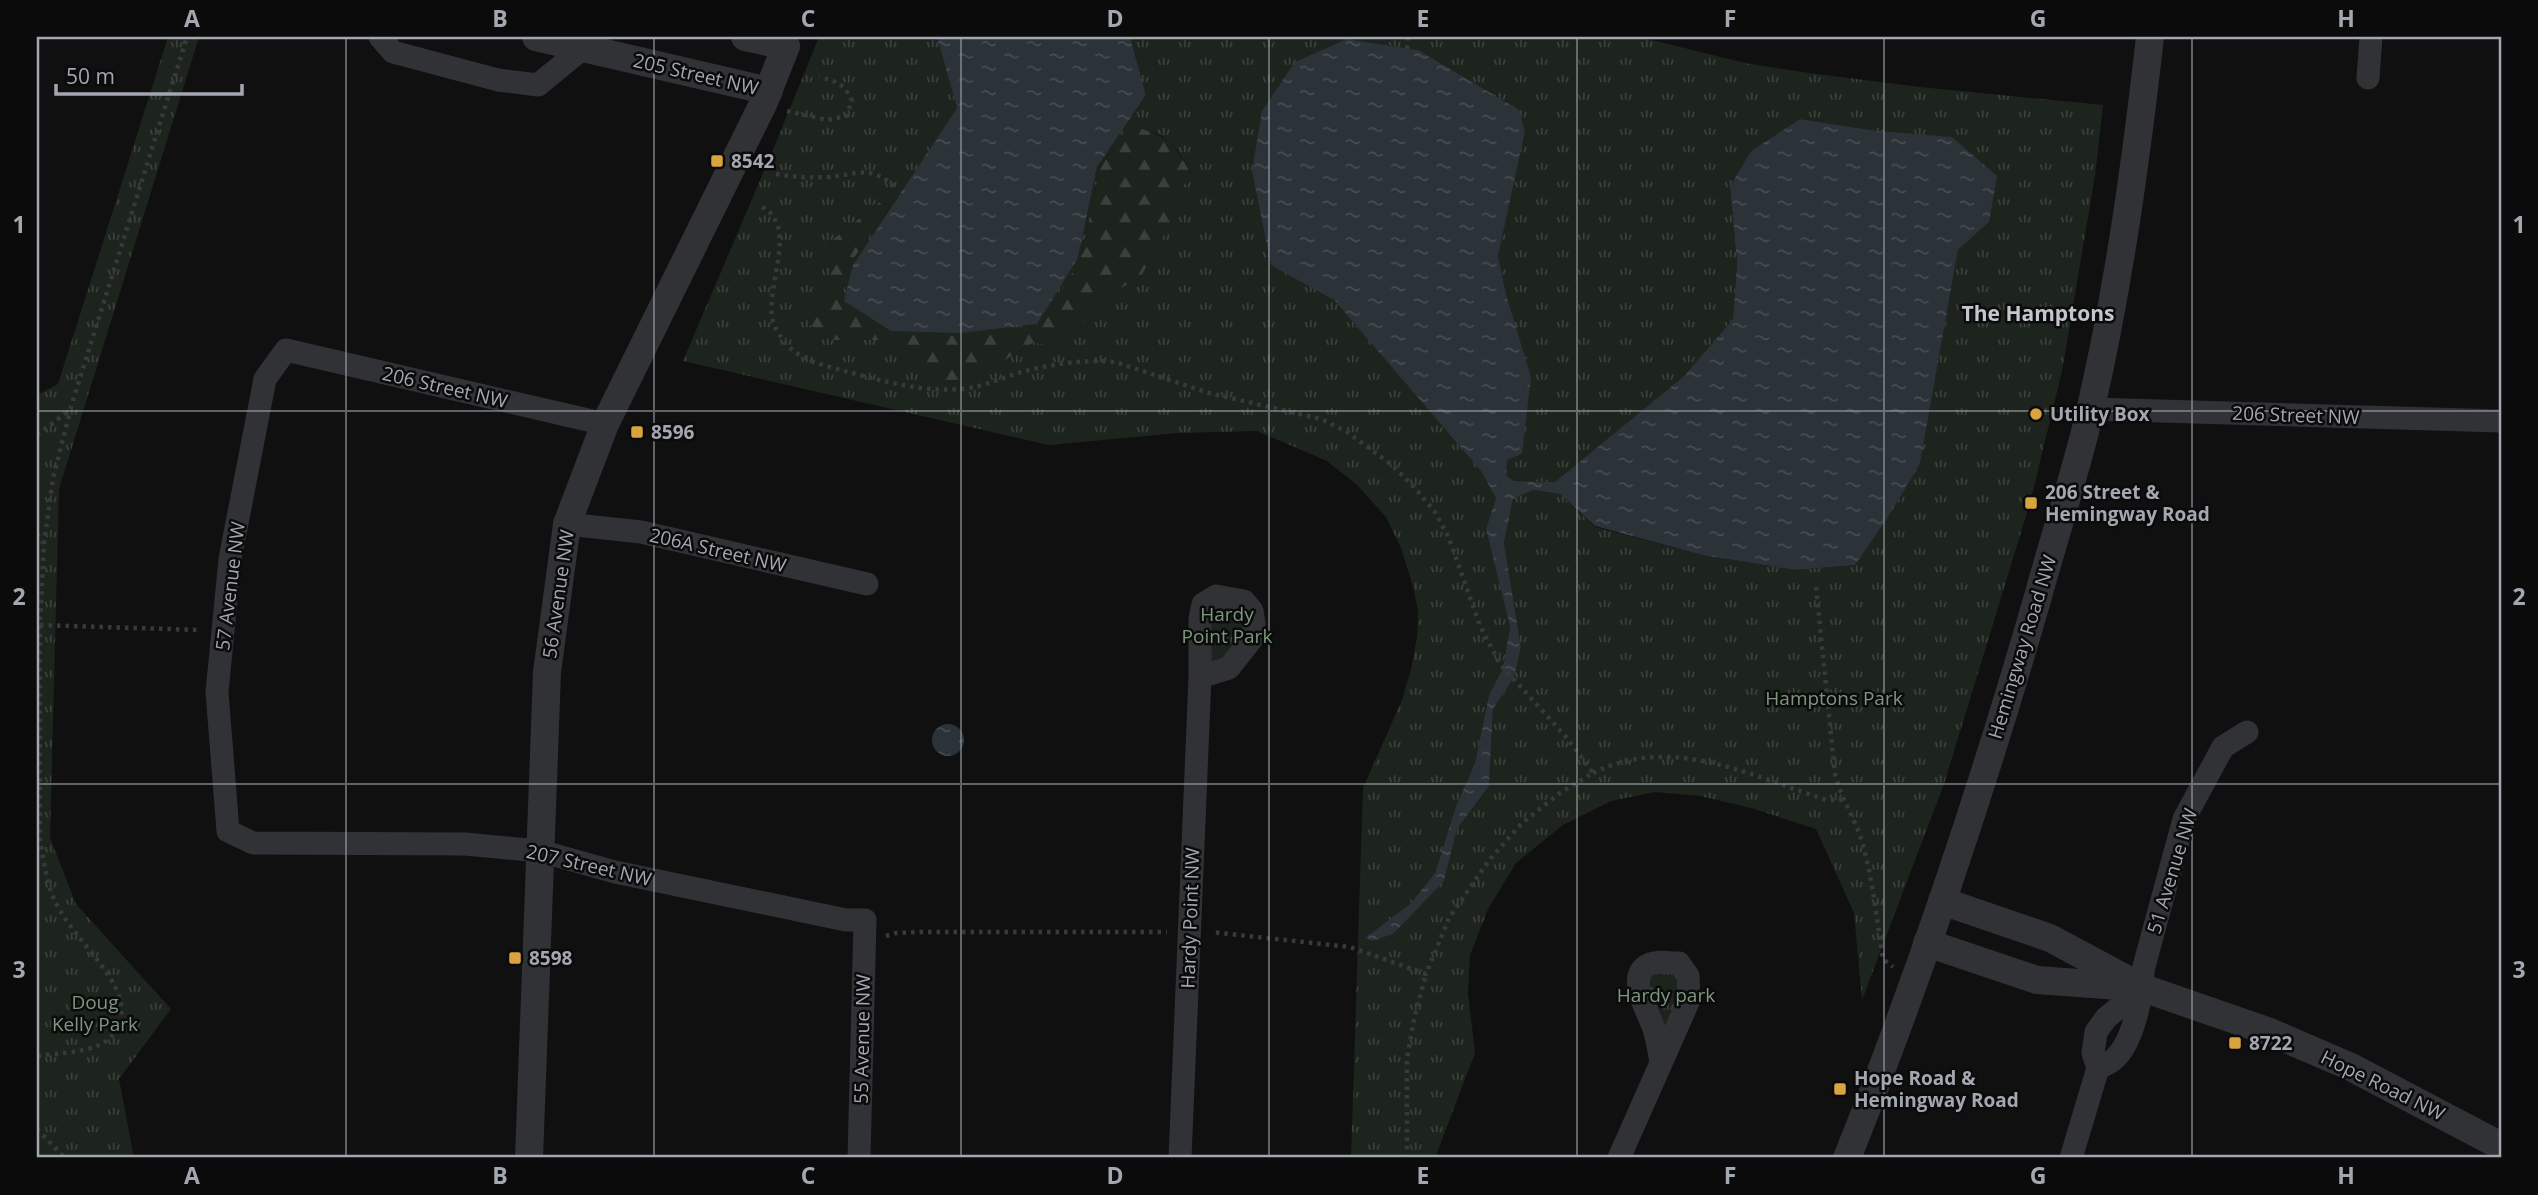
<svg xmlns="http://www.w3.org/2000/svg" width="2538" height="1195" font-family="'Open Sans',sans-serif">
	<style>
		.forest { fill: url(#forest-firs) }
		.park { fill: url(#park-tufts); fill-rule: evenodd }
		.water { fill: url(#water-ripples) }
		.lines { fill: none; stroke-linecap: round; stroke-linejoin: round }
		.path { stroke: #37393c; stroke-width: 4.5; stroke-dasharray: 3.5 5; stroke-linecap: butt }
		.minor { stroke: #313235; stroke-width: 23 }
		.tertiary { stroke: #313235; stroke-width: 28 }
		.grid { fill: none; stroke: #a3a7b0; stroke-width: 2; stroke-opacity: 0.55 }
		.poi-dot { fill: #d9a43f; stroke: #0b0b0c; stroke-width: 2.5 }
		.labels { text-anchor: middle; stroke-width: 5; stroke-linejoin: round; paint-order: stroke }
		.street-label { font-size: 19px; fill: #a3a7b0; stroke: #0b0b0c }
		.poi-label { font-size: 19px; font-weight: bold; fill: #a3a7b0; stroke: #0b0b0c; text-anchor: start }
		.park-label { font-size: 19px; fill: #7c997d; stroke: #0b0b0c }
		.neighbourhood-label { font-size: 21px; font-weight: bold; fill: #c3c6cd; stroke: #0b0b0c }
		.neatline { fill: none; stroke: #a3a7b0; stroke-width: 2.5 }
		.grid-label { font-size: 23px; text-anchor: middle; font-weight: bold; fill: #a3a7b0 }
	</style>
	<defs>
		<pattern id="forest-firs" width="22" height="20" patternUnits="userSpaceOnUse" patternTransform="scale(1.75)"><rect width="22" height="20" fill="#1d231d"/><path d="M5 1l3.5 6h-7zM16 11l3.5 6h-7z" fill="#3b403b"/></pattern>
		<pattern id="park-tufts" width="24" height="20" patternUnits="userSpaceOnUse" patternTransform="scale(1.75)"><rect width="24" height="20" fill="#1d231d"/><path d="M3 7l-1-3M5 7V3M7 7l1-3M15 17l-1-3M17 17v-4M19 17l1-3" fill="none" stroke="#3b403b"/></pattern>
		<pattern id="water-ripples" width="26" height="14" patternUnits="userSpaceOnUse" patternTransform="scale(1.75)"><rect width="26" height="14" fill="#2b3238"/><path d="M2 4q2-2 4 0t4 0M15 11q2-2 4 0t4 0" fill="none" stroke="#474d52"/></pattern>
	</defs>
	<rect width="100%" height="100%" fill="#101011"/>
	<!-- forest -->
	<path class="forest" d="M1129,124c39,13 43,16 63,51l-13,17 -3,21 -35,64 -52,30 -5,16 -20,15 -17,6 -14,-1 -57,35 -34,6 -18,-2 -4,-31 -17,-2 -18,-9h-55l-20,-15 -5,-11 15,-18 12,-56 49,-39 9,5 -38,55 228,-1 20,-92z"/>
	<!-- park -->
	<g class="park">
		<path d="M168,37h31l-140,452 -9,349 26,66 95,105 -52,70 15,79h-97v-763l21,-11z"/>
		<path d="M819,37h118l20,71 -104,157 225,-7 19,-91 49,-72 -16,-58h509l111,27 59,9 111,14 183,18 -8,71 -33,195 -32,132 -86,281 -82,216 -8,-87 -38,-84 -65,-21 -51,-12 -45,-4 -44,9 -48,24 -47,38 -28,46 -18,46 -2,38 7,60 -40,105h-84l12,-370 39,-88 9,-31 6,-32 1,-27 -6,-27 -11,-35 -15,-31 -29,-32 -30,-24 -70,-30 -79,2 -129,12 -366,-84 87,-204zM1347,39l71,11 89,161 -9,45 9,42 -1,177 8,6 41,1 129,-106 49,-57 4,-56 -7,-77 21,-35 49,-32 77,12 112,91 -31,28 -38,214 -33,55 -32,46 -59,5 -94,-15 -107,-28 -35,-33 -27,-4 -20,9 -9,44 17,104 -7,31 -21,31 -4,77 -32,43 -13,52 -73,60 -6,-3 45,-34 25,-31 21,-67 19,-43 14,-68 14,-27 7,-41 -24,-98 11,-31 -16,-27 -147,-171zM1129,125l32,10 17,16 14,23 -13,18 -3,21 -35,64 -52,30 -5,16 -20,15 -17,6 -14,-1 -57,35 -34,6 -18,-3 3,-14 -7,-16 -17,-2 -18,-9h-55l-20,-15 -5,-11 15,-18 10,-5v-20l-3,-7 5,-24 49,-39 9,5 -38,55 -12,40 46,31 16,2 59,2 80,-11 39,-65 20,-92z"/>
		<path d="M1232,604l16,13 -19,51 -22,-1 3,-59z"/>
		<path d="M1647,966l41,10 -20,67 -26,-44z"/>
	</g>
	<!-- water -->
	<g class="water">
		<path d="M937,37h193l16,58 -49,72 -19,91 -41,66 -78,9 -68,-2 -47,-30 9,-36 104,-157z"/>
		<path d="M1347,39l71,11 101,60 6,21 -27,125 9,42 24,79 -9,77 -15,6 -1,15 8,6 41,1 129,-106 49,-57 4,-56 -7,-77 21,-35 49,-32 77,12 75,6 45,39 -8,46 -31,28 -38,214 -33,55 -32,46 -59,5 -94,-15 -107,-29 -35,-32 -27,-4 -20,9 -9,44 17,104 -7,31 -21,31 -4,77 -32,43 -13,52 -51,53 -22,7 -6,-3 45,-34 25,-31 21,-67 19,-43 14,-68 14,-27 7,-41 -24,-98 10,-31 -15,-27 -147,-171 -63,-35 -19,-94 10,-60 33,-49z"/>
		<circle cx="948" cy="740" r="16"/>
	</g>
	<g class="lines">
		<!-- path -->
		<g class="path">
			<path d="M1407,49l1,-12"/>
			<path d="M787,111l40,9 19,-4 6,-15c-7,-17 -16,-20 -33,-24"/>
			<path d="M776,174c17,3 33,4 50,3 34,-2 42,-14 72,12"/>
			<path d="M762,207c36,18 5,77 10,109 1,9 6,17 11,24 14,20 43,26 65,32 40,10 79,22 121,16 19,-3 37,-12 56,-17 28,-7 61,-12 90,-9l94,31 112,26 26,13 45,33 22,22 21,25 14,26 31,88 20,38 67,74 26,35 -33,20 -38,30 -32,36 -41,59 -23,56 -76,-27 -139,-15"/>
			<path d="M37,435l33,-25 117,-373"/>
			<path d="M37,534l7,10 -4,81v216c4,20 6,40 14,58 15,34 56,67 66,100 5,17 -3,38 -19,45 -18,9 -44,9 -64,12"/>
			<path d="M44,544l9,-66 17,-66"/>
			<path d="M1816,587l19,187c6,25 21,46 28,71 10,37 14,76 20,114l10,8"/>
			<path d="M40,625l159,5"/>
			<path d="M1593,773c79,-39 156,2 233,27h17"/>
			<path d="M886,936l10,-3 24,-1h247"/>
			<path d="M37,1129l28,29"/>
			<path d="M1407,1158v-99l7,-40 12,-45"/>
		</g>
		<!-- minor -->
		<g class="minor">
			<path d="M380,37l13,15 105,28 40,5 45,-37 2,-11"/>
			<path d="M2368,78l3,-41"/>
			<path d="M2091,409l410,12"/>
			<path d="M605,424l-319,-74 -21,29 -35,180 -13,133 11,139 25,12 212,1 75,7 75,21 231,48h19l-6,238"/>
			<path d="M567,524l74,8 226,52"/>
			<path d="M2098,1068c5,-2 11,-5 15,-8 20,-16 30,-66 30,-90l41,-151 39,-72 24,-15"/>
			<path d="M1180,1158l20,-481 29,-9 22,-28 3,-17 -2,-12 -8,-10 -28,-5 -13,8 -3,15v58"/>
			<path d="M1619,1158l70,-158 -1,-24 -9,-13c-10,0 -24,-3 -33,3 -19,14 3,47 8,63 3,10 5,22 7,33"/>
			<path d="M2071,1158l27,-90 -5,-15 3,-21 10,-14 37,-30"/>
		</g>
		<!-- tertiary -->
		<g class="tertiary">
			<path d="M536,37l233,54"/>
			<path d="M1942,901l108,37 93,50 127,44 79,34 152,80"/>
			<path d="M1927,943l110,37 96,7"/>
			<path d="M529,1158l18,-486 20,-148 38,-100 158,-320 23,-58 -41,-9"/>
			<path d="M1847,1158c74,-184 137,-374 192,-565 17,-62 38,-124 52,-186 28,-122 45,-246 59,-370"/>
		</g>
	</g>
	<!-- grid -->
	<path class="grid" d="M346,37v1121M654,37v1121M961,37v1121M1269,37v1121M1577,37v1121M1884,37v1121M2192,37v1121M37,411h2464M37,784h2464"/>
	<!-- markers -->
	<g class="poi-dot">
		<rect x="710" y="154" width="14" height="14" rx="3.5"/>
		<circle cx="2036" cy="414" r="7"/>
		<rect x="630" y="425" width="14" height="14" rx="3.5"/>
		<rect x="2024" y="496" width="14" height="14" rx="3.5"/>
		<rect x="508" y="951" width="14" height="14" rx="3.5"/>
		<rect x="2228" y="1036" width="14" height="14" rx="3.5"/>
		<rect x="1833" y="1082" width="14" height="14" rx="3.5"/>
	</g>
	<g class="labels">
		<!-- street labels -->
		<g class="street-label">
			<text transform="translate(696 74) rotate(13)" y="7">205 Street NW</text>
			<text transform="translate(445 387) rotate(13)" y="7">206 Street NW</text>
			<text transform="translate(2296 415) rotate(2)" y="7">206 Street NW</text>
			<text transform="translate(718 550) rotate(13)" y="7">206A Street NW</text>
			<text transform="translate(230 586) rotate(-83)" y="7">57 Avenue NW</text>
			<text transform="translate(558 594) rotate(-82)" y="7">56 Avenue NW</text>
			<text transform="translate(2022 647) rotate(-73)" y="7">Hemingway Road NW</text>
			<text transform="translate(589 865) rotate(13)" y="7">207 Street NW</text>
			<text transform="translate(2172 871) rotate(-73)" y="7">51 Avenue NW</text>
			<text transform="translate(1190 918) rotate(-88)" y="7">Hardy Point NW</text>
			<text transform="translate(862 1039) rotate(-89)" y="7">55 Avenue NW</text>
			<text transform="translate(2383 1085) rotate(26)" y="7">Hope Road NW</text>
		</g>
		<!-- poi labels -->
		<g class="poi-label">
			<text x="731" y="168">8542</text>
			<text x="2050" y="421">Utility Box</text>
			<text x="651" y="439">8596</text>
			<text x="2045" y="499">206 Street &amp;<tspan x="2045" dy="22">Hemingway Road</tspan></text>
			<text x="529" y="965">8598</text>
			<text x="2249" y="1050">8722</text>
			<text x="1854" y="1085">Hope Road &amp;<tspan x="1854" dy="22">Hemingway Road</tspan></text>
		</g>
		<!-- park labels -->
		<g class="park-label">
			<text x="1227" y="621">Hardy<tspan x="1227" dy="22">Point Park</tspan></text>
			<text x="1834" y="705">Hamptons Park</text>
			<text x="1666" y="1002">Hardy park</text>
			<text x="95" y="1009">Doug<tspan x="95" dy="22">Kelly Park</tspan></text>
		</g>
		<!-- neighbourhood labels -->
		<g class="neighbourhood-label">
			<text x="2038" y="321">The Hamptons</text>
		</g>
	</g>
	<!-- border -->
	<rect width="2538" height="1195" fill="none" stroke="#0b0b0c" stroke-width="77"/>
	<!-- scale -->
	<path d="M56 84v10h186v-10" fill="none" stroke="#a3a7b0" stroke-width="3.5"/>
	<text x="66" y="84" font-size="21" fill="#a3a7b0" stroke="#0b0b0c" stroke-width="5" paint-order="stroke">50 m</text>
	<rect x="38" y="38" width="2462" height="1118" class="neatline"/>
	<g class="grid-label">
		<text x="192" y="27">A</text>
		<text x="500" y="27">B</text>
		<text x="808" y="27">C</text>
		<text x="1115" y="27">D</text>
		<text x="1423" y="27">E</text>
		<text x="1730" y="27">F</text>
		<text x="2038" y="27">G</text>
		<text x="2346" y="27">H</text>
		<text x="19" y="233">1</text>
		<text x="2519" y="233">1</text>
		<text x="19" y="605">2</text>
		<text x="2519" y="605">2</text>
		<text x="19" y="978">3</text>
		<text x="2519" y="978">3</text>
		<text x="192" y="1184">A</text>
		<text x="500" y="1184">B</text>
		<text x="808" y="1184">C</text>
		<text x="1115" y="1184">D</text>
		<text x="1423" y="1184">E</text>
		<text x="1730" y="1184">F</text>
		<text x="2038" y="1184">G</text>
		<text x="2346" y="1184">H</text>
	</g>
</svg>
